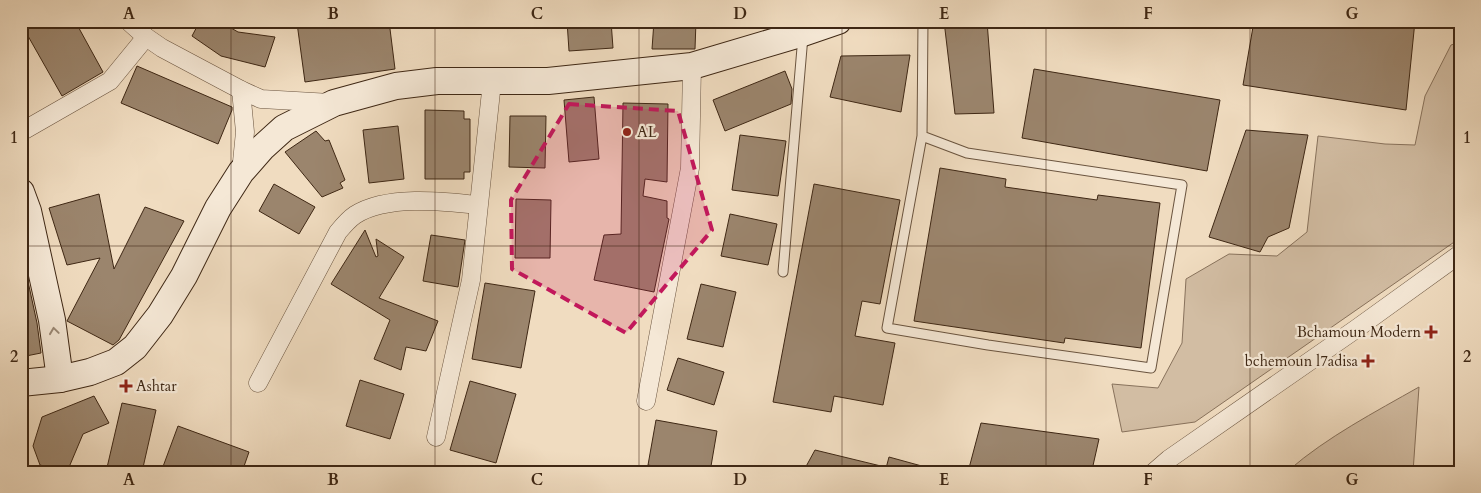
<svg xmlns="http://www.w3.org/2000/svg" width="1481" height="493" font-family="Cardo,serif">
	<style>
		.green { fill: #d2bda3; stroke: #88725c }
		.building { fill: #9b856d; stroke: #3e2714 }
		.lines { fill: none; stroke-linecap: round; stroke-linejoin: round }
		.service-casing { stroke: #6a543f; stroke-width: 11 }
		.minor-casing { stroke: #6a543f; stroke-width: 19 }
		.secondary-casing { stroke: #3e2714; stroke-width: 28 }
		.service { stroke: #f5e8d6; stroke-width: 9 }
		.minor { stroke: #f5e8d6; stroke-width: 18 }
		.secondary { stroke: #f5e8d6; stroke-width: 26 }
		.oneway { stroke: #9a8875 }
		.marked { fill: #c2185b; fill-opacity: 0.2; stroke: #c2185b; stroke-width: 4; stroke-dasharray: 10 6; stroke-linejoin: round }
		.grid { fill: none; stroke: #3e2714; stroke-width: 1; stroke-opacity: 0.55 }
		.poi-dot { fill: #8f2418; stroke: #f5e8d6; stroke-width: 2 }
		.labels { text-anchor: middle; stroke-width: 4.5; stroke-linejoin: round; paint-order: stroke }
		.poi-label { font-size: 15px; fill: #3e2714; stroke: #f5e8d6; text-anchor: start }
		.neatline { fill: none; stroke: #3e2714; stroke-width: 2 }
		.grid-label { font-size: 16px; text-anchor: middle; font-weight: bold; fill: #3e2714 }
	</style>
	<rect width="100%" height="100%" fill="#f0dcc0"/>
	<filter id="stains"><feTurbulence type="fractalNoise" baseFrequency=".004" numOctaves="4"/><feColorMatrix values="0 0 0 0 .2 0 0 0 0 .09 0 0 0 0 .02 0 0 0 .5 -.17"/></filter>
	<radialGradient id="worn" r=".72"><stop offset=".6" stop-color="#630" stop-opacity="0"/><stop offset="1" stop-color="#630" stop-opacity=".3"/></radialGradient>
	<!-- green -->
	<g class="green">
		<path d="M1460,42v137l-4,4 4,11v44l-265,184 -73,10 -10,-48 46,4 24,-45 4,-64 43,-25 48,2 30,-24 11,-96 67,8 30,1 10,-49 26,-51z"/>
		<path d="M1419,387l-6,85h-123l-1,-2c38,-33 86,-58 130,-83z"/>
	</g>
	<!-- building -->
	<g class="building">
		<path d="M21,21h54l28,51 -41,24 -34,-60 -7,3z"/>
		<path d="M200,21h19l19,11 37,5 -10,30 -44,-11 -29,-20z"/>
		<path d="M311,21h78l6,48 -90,13 -8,-59z"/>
		<path d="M567,21h44l2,27 -44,3z"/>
		<path d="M654,21h42l-1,28h-43z"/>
		<path d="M944,21h43l7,92 -39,1z"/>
		<path d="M1254,21h161l-9,89 -163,-25z"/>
		<path d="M910,55l-9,57 -71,-15 11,-41z"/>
		<path d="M137,66l95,41v3l-14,34 -97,-41z"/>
		<path d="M1034,69l186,31 -13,71 -185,-33z"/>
		<path d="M785,71l7,18 -1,15 -66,27 -12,-31z"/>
		<path d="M594,97l5,62 -30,3 -5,-62z"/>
		<path d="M623,103l45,1 -1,78 -22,-3 -2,17 24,5v17l2,1 -15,73 -60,-12 10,-45 17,-1z"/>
		<path d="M425,110l39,1v8h6v53h-6v7h-39z"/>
		<path d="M510,116h36l-1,52 -36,-1z"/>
		<path d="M398,126l6,53 -35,4 -6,-53z"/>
		<path d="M1246,130l62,5 -19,93 -21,9 -8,15 -51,-15z"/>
		<path d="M316,131l9,10 4,-1 16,40 -5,3 3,5 -21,9 -37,-45z"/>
		<path d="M740,135l46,6 -8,55 -46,-6z"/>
		<path d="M940,168l66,11 -1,8 92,13 1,-5 62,8 -19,145 -76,-10 -1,5 -150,-22z"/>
		<path d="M274,184l41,23 -16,27 -40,-23z"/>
		<path d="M814,184l86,16 -20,104 -18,-3 -7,35 40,7 -12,62 -49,-9 -3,16 -58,-10z"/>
		<path d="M99,194l15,75 31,-62 39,14 -65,119 -6,5 -46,-24 33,-63 -33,7 -18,-57z"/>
		<path d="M516,199l35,1 -1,58h-35z"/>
		<path d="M730,214l47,10 -9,41 -47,-9z"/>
		<path d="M365,230l11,27 2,-1 -2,-17 28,18 -25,41 59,23 -12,30 -20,-4 -5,23 -27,-11 16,-39 -59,-36z"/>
		<path d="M431,235l34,5 -7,47 -35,-6z"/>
		<path d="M21,263h3l13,60 4,30 -20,4z"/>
		<path d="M485,283l50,8 -14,77 -49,-9z"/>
		<path d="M701,284l35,8 -13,55 -36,-8z"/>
		<path d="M678,358l46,14 -10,33 -47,-15z"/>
		<path d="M360,380l44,14 -14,45 -44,-13z"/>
		<path d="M470,381l46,13 -20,69 -46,-13z"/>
		<path d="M94,396l15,27 -26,11 -16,38 -27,-7 -7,-19 9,-29z"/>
		<path d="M122,403l34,7 -14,62h-36z"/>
		<path d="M656,420l61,11 -7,41h-25l-37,-7z"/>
		<path d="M981,423l118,16 -7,31 -25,-4 -1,6h-98z"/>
		<path d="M178,426l71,26 -7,20h-25l-10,-4 -1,4h-45z"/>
		<path d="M815,450l70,17 -1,5h-81z"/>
		<path d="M889,457l40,11 -1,4h-43z"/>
	</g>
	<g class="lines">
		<!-- service casing -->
		<g class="service-casing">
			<g id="service">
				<path d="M922,136l45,17 215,32 -31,183 -163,-23 -101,-17 35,-192 1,-115"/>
				<path d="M783,272l20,-236"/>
			</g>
		</g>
		<!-- minor casing -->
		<g class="minor-casing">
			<g id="minor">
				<path d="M128,21l18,16 16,11 79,42 20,9 70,4"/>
				<path d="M21,132l89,-51 36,-44"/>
				<path d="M241,172l4,-40 -4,-42"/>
				<path d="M258,383l80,-151c5,-6 11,-13 17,-17 31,-20 87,-14 123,-10"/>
				<path d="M646,401l44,-233 2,-102"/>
				<path d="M436,437l35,-157 21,-198"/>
				<path d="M1154,472l15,-13 187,-130 104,-75"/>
			</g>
		</g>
		<!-- secondary casing -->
		<g class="secondary-casing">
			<g id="secondary">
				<path d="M21,192l7,19 24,109 8,59"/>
				<path d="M21,383l39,-4 30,-7 26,-10 19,-15 25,-32 24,-39 34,-68 23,-36 22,-25 21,-19 50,-25 62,-17 41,-5h111l144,-15 111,-33 35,-12"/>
			</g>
		</g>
		<!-- service -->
		<use href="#service" class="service"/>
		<!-- minor -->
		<use href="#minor" class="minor"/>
		<!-- secondary -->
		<use href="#secondary" class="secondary"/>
	</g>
	<!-- one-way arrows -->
	<defs><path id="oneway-chevron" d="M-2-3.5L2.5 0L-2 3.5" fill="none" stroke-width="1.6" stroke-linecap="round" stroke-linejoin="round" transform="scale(1.25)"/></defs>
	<use class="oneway" href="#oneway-chevron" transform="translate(54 331) rotate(-98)"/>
	<!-- marked area -->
	<path class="marked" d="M569,104l109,7 34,119 -86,103 -114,-64 -1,-69z"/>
	<!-- grid -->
	<path class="grid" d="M231,21v451M435,21v451M639,21v451M842,21v451M1046,21v451M1250,21v451M21,246h1439"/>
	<!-- markers -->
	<g class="poi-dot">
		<circle cx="627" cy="132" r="5"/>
		<path d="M1428.5 324.5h5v5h5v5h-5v5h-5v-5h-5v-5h5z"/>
		<path d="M1365.5 353.5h5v5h5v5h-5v5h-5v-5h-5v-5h5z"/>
		<path d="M123.5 378.5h5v5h5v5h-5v5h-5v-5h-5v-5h5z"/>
	</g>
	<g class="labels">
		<!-- poi labels -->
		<g class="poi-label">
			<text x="637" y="137">AL</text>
			<text x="1421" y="337" text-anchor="end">Bchamoun Modern</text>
			<text x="1358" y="366" text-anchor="end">bchemoun l7adisa</text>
			<text x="136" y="391">Ashtar</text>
		</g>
	</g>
	<!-- margin -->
	<rect width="1481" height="493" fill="none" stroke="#f0dcc0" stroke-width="55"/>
	<rect x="28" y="28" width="1426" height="438" class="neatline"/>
	<g class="grid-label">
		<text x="129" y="19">A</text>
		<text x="333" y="19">B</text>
		<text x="537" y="19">C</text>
		<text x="740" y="19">D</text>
		<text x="944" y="19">E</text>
		<text x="1148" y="19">F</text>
		<text x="1352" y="19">G</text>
		<text x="14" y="143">1</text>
		<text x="1467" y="143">1</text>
		<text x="14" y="362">2</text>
		<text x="1467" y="362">2</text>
		<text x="129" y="485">A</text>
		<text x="333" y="485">B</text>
		<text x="537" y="485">C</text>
		<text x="740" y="485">D</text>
		<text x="944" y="485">E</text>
		<text x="1148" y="485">F</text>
		<text x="1352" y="485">G</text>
	</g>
	<rect width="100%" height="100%" filter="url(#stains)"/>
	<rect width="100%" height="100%" fill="url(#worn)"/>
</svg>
